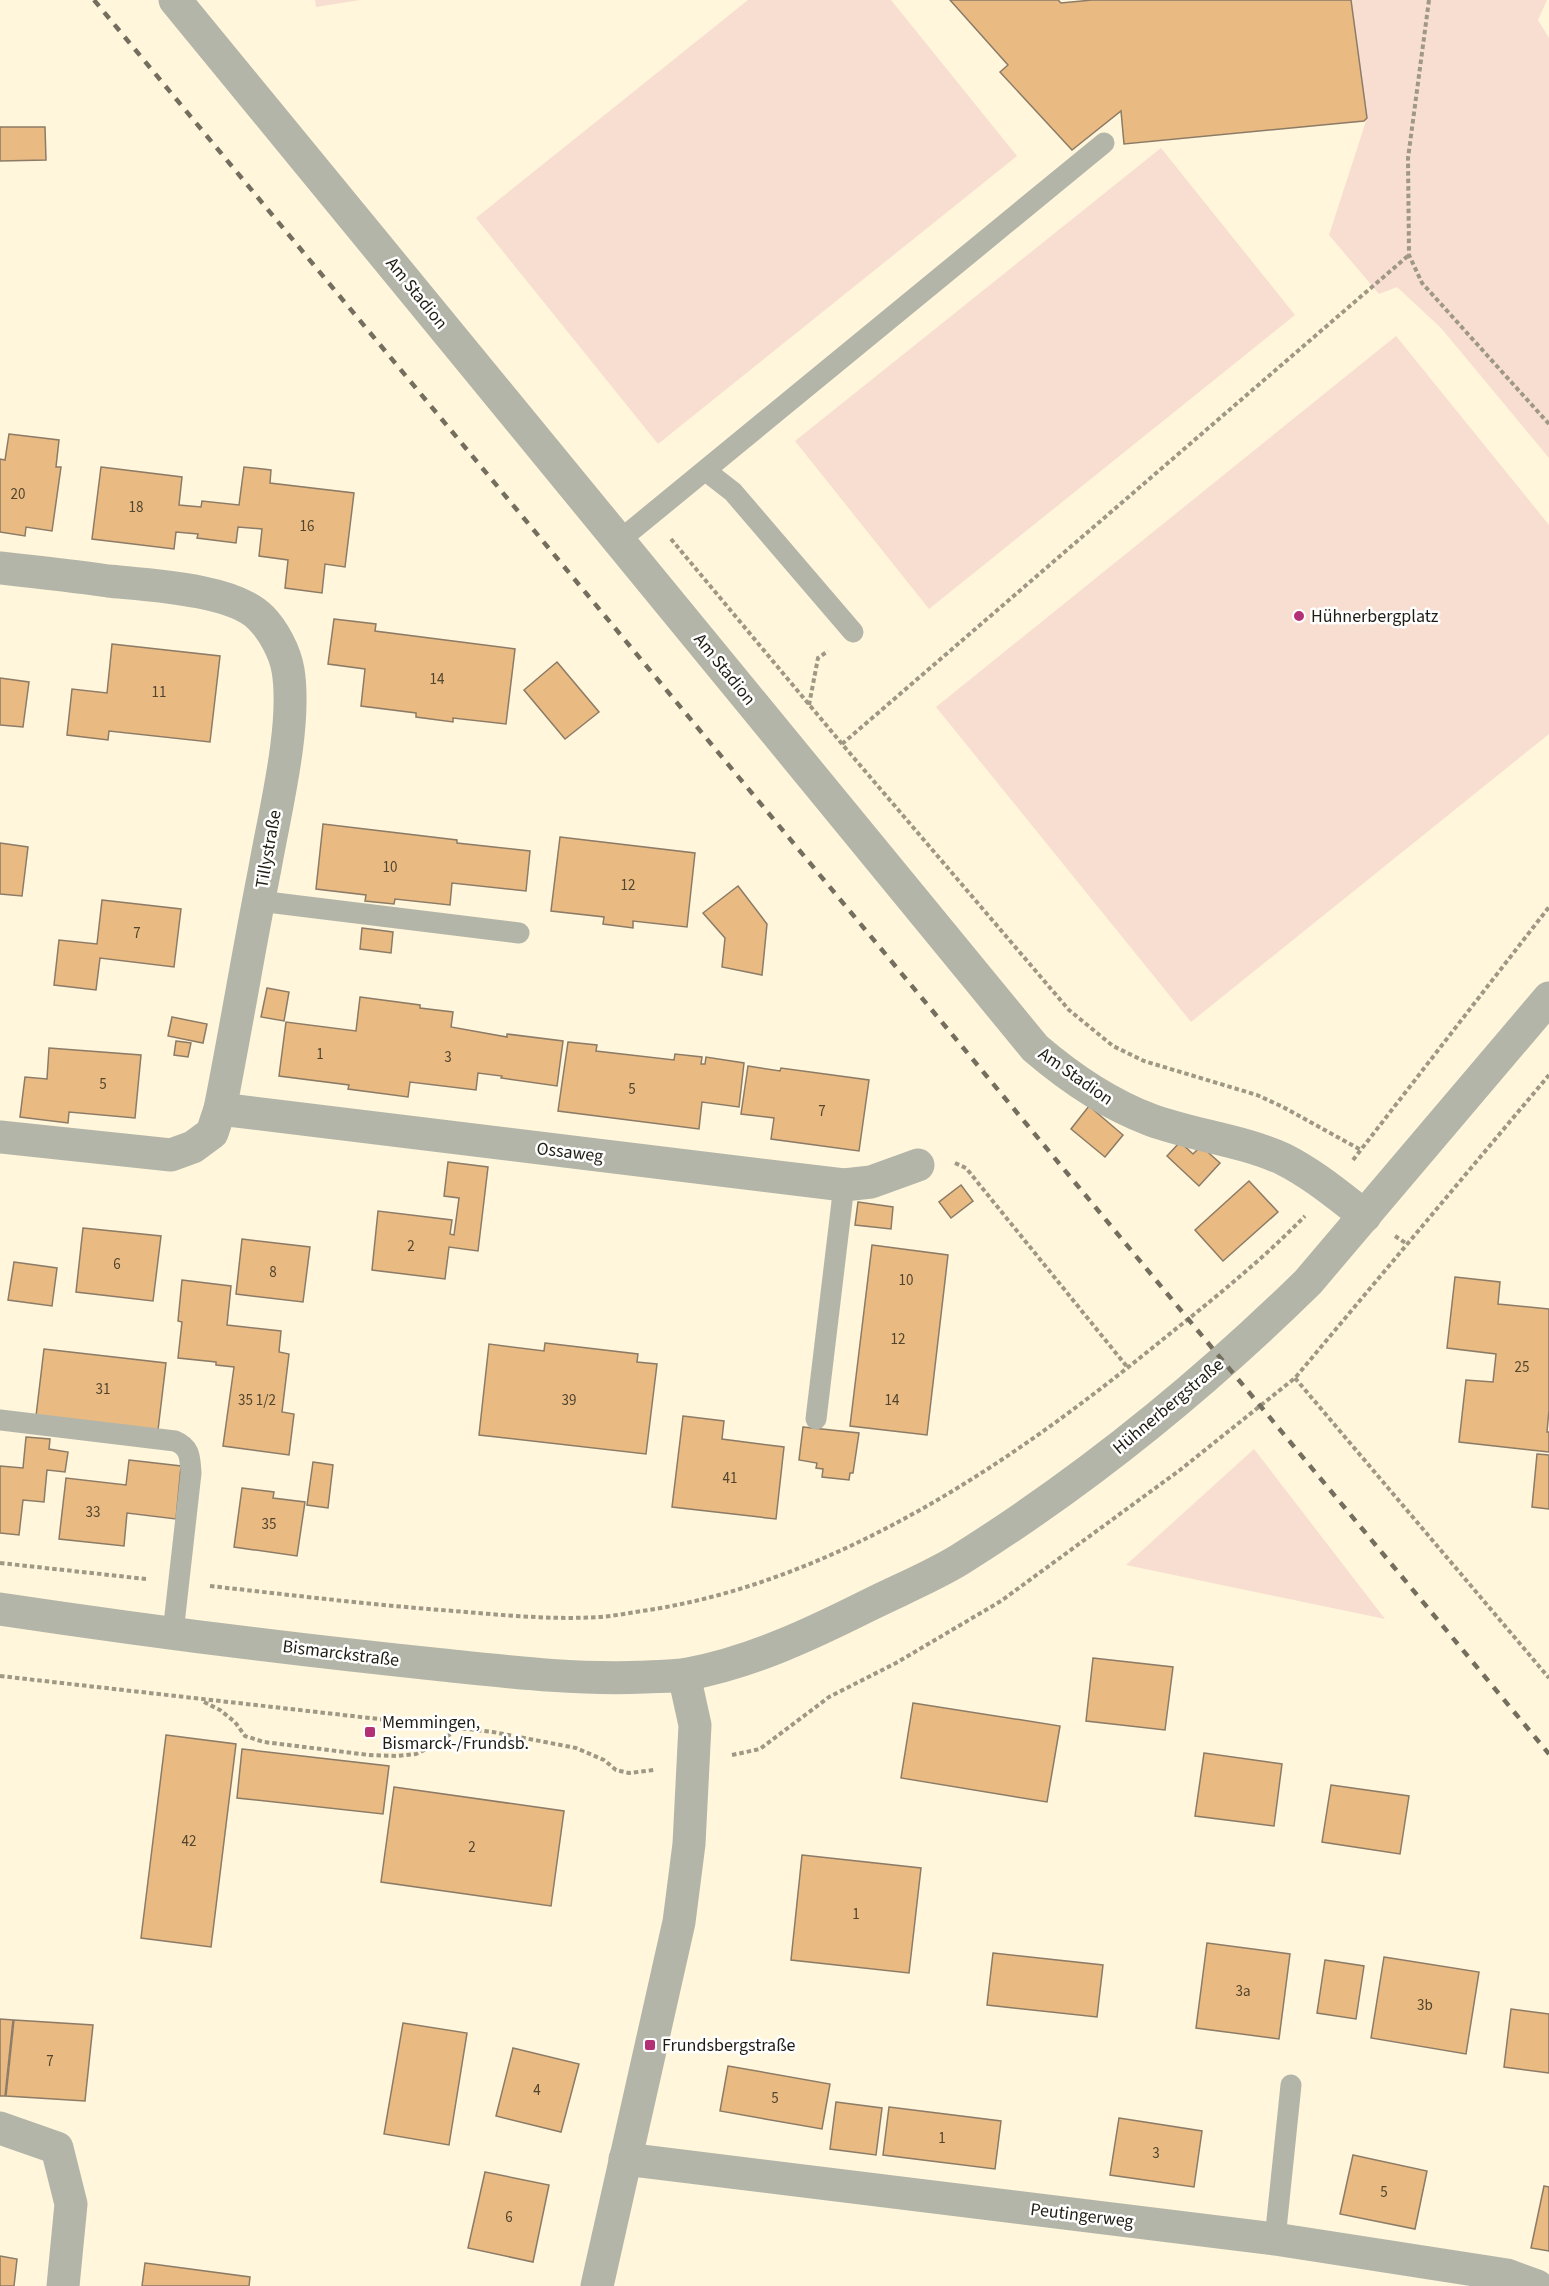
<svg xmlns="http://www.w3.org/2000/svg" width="1549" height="2286" font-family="'Source Sans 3',sans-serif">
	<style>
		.green { fill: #f8ded0 }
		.building { fill: #e9bb82; stroke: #8c7b67; stroke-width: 1.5 }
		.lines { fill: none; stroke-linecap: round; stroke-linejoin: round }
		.path { stroke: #9f9885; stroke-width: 4; stroke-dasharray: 4.5 3; stroke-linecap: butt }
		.service { stroke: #b4b5a9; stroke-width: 21 }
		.minor { stroke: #b4b5a9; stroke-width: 33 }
		.tertiary { stroke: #b4b5a9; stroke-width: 33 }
		.rail { stroke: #746e5f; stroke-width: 4.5; stroke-dasharray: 8 8; stroke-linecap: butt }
		.poi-dot { fill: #b32f76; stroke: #fff; stroke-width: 2 }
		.labels { text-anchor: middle; stroke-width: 5; stroke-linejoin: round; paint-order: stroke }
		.number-label { font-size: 15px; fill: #52442f }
		.street-label { font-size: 18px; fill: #1f1c13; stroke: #fff }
		.poi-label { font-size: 18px; fill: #1f1c13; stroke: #fff; text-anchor: start }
	</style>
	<rect width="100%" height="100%" fill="#fff6db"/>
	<!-- green -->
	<g class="green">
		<path d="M315,0h45l-44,7z"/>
		<path d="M748,0h143l126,156 -359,288 -182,-226z"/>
		<path d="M1351,0h196l-9,20 11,18v420l-108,-130 -44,-41 -18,7 -50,-59 38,-117z"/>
		<path d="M1161,148l134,167 -366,294 -134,-168z"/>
		<path d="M1396,336l153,189v209l-358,288 -255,-315z"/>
		<path d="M1254,1449l131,170 -259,-54z"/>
	</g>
	<!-- building -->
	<g class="building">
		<path d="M950,0h108l3,3 31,-3h259l16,118 -3,3 -240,23 -3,-33 -49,39 -72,-78 8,-7z"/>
		<path d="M0,127h45l1,33 -46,1z"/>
		<path d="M9,434l50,6 -3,27h5l-9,64 -26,-4 -1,9 -25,-4v-73l5,1z"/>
		<path d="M101,467l81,10 -3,28 22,2 1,-6 37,4 5,-38 27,3 -1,13 84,10 -9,74 -20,-3 -3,29 -37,-5 3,-28 -29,-4 3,-27 -24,-2 -2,16 -39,-5 1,-4 -22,-2 -2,17 -82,-10z"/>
		<path d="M334,619l42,5 -1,7 140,18 -9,75 -53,-6v4l-37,-5v-4l-55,-7 4,-37 -37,-5z"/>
		<path d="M112,644l108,12 -10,86 -101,-11 -1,9 -41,-5 5,-46 35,4z"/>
		<path d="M557,662l42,50 -34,27 -41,-49z"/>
		<path d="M0,678l29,4 -6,45 -23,-2z"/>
		<path d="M323,824l134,16v3l73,8 -4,40 -74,-8 -2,22 -55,-6 -1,5 -29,-3 1,-6 -50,-6z"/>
		<path d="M560,837l135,16 -8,74 -54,-6v7l-30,-4 1,-7 -53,-6z"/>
		<path d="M0,843l28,4 -6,49 -22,-2z"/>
		<path d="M738,886l29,38 -5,51 -40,-8 3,-29 -22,-25z"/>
		<path d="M102,900l79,9 -7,58 -74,-9 -4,32 -42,-5 5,-45 38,4z"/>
		<path d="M362,928l31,4 -2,21 -31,-4z"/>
		<path d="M267,988l22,4 -5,29 -23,-4z"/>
		<path d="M360,997l60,8v3l33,4 -2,15 56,10v-3l56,7 -6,45 -56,-8 1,-2 -24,-3 -2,17 -66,-8 -2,15 -60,-8 1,-4 -70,-9 7,-54 70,9z"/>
		<path d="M172,1017l35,7 -4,19 -35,-7z"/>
		<path d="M176,1041l15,2 -3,14 -14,-2z"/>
		<path d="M568,1042l29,3 -1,6 78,9 1,-6 27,3 -1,7h4l1,-7 38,6 -5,44 -37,-5 -3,27 -141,-18z"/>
		<path d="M49,1048l92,7 -6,63 -66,-6 -1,11 -48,-6 5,-40 22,2z"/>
		<path d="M748,1066l32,5 1,-3 88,12 -10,71 -88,-12 3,-21 -33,-4z"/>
		<path d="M1089,1106l34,29 -18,22 -34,-28z"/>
		<path d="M1180,1142l13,12 8,-8 19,17 -21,23 -32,-30z"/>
		<path d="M448,1162l40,5 -10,84 -29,-4 -4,32 -73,-9 6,-59 74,9 -2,14 4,1 5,-37 -15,-2z"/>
		<path d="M1249,1181l29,31 -55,49 -28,-31z"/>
		<path d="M961,1185l12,16 -22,17 -12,-16z"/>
		<path d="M858,1202l35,5 -2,22 -36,-4z"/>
		<path d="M83,1228l78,8 -8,65 -77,-9z"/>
		<path d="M242,1239l68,8 -7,55 -67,-8z"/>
		<path d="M872,1245l76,10 -21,180 -77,-9z"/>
		<path d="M14,1262l43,6 -5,38 -44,-6z"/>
		<path d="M1455,1277l45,5 -2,22 51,5v101l-2,22h2v20l-90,-10 7,-62 27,2 3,-28 -49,-6z"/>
		<path d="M182,1280l49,6 -4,39 54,6 -2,21 10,2 -7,58 12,2 -5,41 -66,-9 11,-79 -18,-2v-3l-38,-4 4,-36 -4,-1z"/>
		<path d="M545,1343l93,11 -1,8 20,2 -11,90 -167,-19 10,-91 55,7z"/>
		<path d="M44,1349l122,14 -8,67 -122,-14z"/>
		<path d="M683,1416l41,5 -2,18 62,8 -8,72 -104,-12z"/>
		<path d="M803,1427l56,6 -6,40h-3l-1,7 -27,-3 1,-8 -7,-1 1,-5 -18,-3z"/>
		<path d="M26,1437l24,2 -1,10 19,3 -3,20 -18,-2 -3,32 -21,-2 -4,35 -19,-2v-67l23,2z"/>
		<path d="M1537,1454l12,1v54l-17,-2z"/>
		<path d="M129,1460l52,6 -5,53 -49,-6 -3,33 -65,-7 7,-61 60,7z"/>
		<path d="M313,1462l20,3 -5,43 -21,-3z"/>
		<path d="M242,1488l32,4 -1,6 32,4 -8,54 -63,-9z"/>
		<path d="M1093,1658l80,9 -8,63 -79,-9z"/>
		<path d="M913,1703l147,23 -13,76 -146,-24z"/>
		<path d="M166,1735l70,9 -25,203 -70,-9z"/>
		<path d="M242,1749l147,17 -6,48 -146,-16z"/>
		<path d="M1204,1753l78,11 -8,62 -79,-10z"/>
		<path d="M1331,1785l78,11 -9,58 -78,-12z"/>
		<path d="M394,1787l170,24 -13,95 -170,-24z"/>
		<path d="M802,1855l119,13 -12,105 -118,-13z"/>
		<path d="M1207,1943l83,11 -11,85 -83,-11z"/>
		<path d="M993,1953l110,12 -6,52 -110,-12z"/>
		<path d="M1384,1957l95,15 -13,82 -95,-16z"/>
		<path d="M1325,1960l39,6 -8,53 -39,-6z"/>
		<path d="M1511,2009l38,5v59l-45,-6z"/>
		<path d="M0,2019l13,1 -8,76h-5z"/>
		<path d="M14,2020l79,5 -8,76 -79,-5z"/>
		<path d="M403,2023l64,10 -18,112 -65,-11z"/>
		<path d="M513,2048l66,16 -18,68 -65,-16z"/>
		<path d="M728,2066l102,18 -8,45 -102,-18z"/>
		<path d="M836,2102l46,6 -6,47 -46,-6z"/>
		<path d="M889,2107l112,14 -6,48 -112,-14z"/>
		<path d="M1119,2118l83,13 -8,56 -84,-12z"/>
		<path d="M1353,2155l74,16 -12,58 -75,-15z"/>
		<path d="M485,2172l64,13 -16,77 -65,-14z"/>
		<path d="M1544,2186l5,1v64l-18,-3z"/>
		<path d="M0,2256l17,3 -3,27h-14z"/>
		<path d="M145,2263l105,14 -1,9h-107z"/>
	</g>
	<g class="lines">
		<!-- path -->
		<g class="path">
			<path d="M1429,0l-21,158 1,97 13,28 127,141"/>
			<path d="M671,539l171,205 227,266 44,36 31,15 113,34 26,12 78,43"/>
			<path d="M809,705l9,-47 10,-7"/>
			<path d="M842,744l567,-489"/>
			<path d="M1353,1160l196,-253"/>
			<path d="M955,1163l11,5 162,200"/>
			<path d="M1395,1236l12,8"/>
			<path d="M1295,1378l254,300"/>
			<path d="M0,1563l146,16"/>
			<path d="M210,1586c81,9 162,19 244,25 48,4 98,9 146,6 14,-1 28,-4 42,-6 194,-28 372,-150 520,-271 49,-39 99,-79 143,-124"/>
			<path d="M0,1676l493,56 83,16 28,12 12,10 13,3 25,-3"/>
			<path d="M204,1702l16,8 15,12 10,14 19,6 105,13 28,1 19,-2 22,-11 18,-13"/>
			<path d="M732,1755l28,-6 69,-52 67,-34 105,-62 179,-131 115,-92 254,-303"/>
		</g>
		<!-- service -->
		<g class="service">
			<path d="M706,471l27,21 120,140"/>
			<path d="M620,540l484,-397"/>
			<path d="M259,901l260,32"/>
			<path d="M816,1419l28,-234"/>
			<path d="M0,1420l175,21c15,6 15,16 16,32l-18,160"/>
			<path d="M1275,2239l16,-154"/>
		</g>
		<!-- minor -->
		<g class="minor">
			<path d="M175,0l860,1048c35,30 73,56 116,72 44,16 90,20 132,39 30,15 56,37 82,57"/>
			<path d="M0,568c36,4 72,8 108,13 39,4 126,8 153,37 12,12 24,34 27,52 9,55 -13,141 -23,198 -16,80 -29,161 -45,241l-8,24 -19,14 -22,8 -171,-18"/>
			<path d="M220,1109l624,76 27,-3 47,-17"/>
			<path d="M0,2128l57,20 14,56 -8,82"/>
			<path d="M625,2159l650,80 232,36 30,11"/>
			<path d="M597,2286l82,-364 10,-78 6,-119 -11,-50"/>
		</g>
		<!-- tertiary -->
		<path class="tertiary" d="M0,1609c147,22 295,41 443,56 67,7 134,15 202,12 14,-1 29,0 43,-3 64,-12 123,-40 181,-69 30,-15 62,-28 90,-45 126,-79 243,-174 349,-278l241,-284"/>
		<!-- rail -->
		<path class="rail" d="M94,0l1455,1754"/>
	</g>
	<!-- markers -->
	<g class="poi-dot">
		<circle cx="1299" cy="616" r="6"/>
		<rect x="364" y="1726" width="12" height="12" rx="3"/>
		<rect x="644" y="2039" width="12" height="12" rx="3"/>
	</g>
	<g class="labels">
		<!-- number labels -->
		<g class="number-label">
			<text x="18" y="499">20</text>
			<text x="136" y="512">18</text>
			<text x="307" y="531">16</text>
			<text x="437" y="684">14</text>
			<text x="159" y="697">11</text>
			<text x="390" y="872">10</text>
			<text x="628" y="890">12</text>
			<text x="137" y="938">7</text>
			<text x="320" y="1059">1</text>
			<text x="448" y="1062">3</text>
			<text x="103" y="1089">5</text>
			<text x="632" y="1094">5</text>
			<text x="822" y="1116">7</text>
			<text x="411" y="1251">2</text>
			<text x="117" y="1269">6</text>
			<text x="273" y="1277">8</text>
			<text x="906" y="1285">10</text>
			<text x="898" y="1344">12</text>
			<text x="1522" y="1372">25</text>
			<text x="103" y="1394">31</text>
			<text x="257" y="1405">35 1/2</text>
			<text x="569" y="1405">39</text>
			<text x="892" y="1405">14</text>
			<text x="730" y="1483">41</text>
			<text x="93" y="1517">33</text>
			<text x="269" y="1529">35</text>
			<text x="189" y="1846">42</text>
			<text x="472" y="1852">2</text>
			<text x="856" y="1919">1</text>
			<text x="1243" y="1996">3a</text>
			<text x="1425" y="2010">3b</text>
			<text x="50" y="2066">7</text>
			<text x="537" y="2095">4</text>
			<text x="775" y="2103">5</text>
			<text x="942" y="2143">1</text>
			<text x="1156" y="2158">3</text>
			<text x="1384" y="2197">5</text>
			<text x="509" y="2222">6</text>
		</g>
		<!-- street labels -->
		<g class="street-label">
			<text transform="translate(417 293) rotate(51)" y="6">Am Stadion</text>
			<text transform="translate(725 669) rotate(51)" y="6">Am Stadion</text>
			<text transform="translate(268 849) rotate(-80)" y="6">Tillystraße</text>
			<text transform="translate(1076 1076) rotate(35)" y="6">Am Stadion</text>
			<text transform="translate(570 1152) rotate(7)" y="6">Ossaweg</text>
			<text transform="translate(1168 1406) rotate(-40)" y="6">Hühnerbergstraße</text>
			<text transform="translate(341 1653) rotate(7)" y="6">Bismarckstraße</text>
			<text transform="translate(1082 2215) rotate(7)" y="6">Peutingerweg</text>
		</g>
		<!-- poi labels -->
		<g class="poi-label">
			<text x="1311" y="622">Hühnerbergplatz</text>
			<text x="382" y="1728">Memmingen,<tspan x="382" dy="21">Bismarck-/Frundsb.</tspan></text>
			<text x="662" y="2051">Frundsbergstraße</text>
		</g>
	</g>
</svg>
